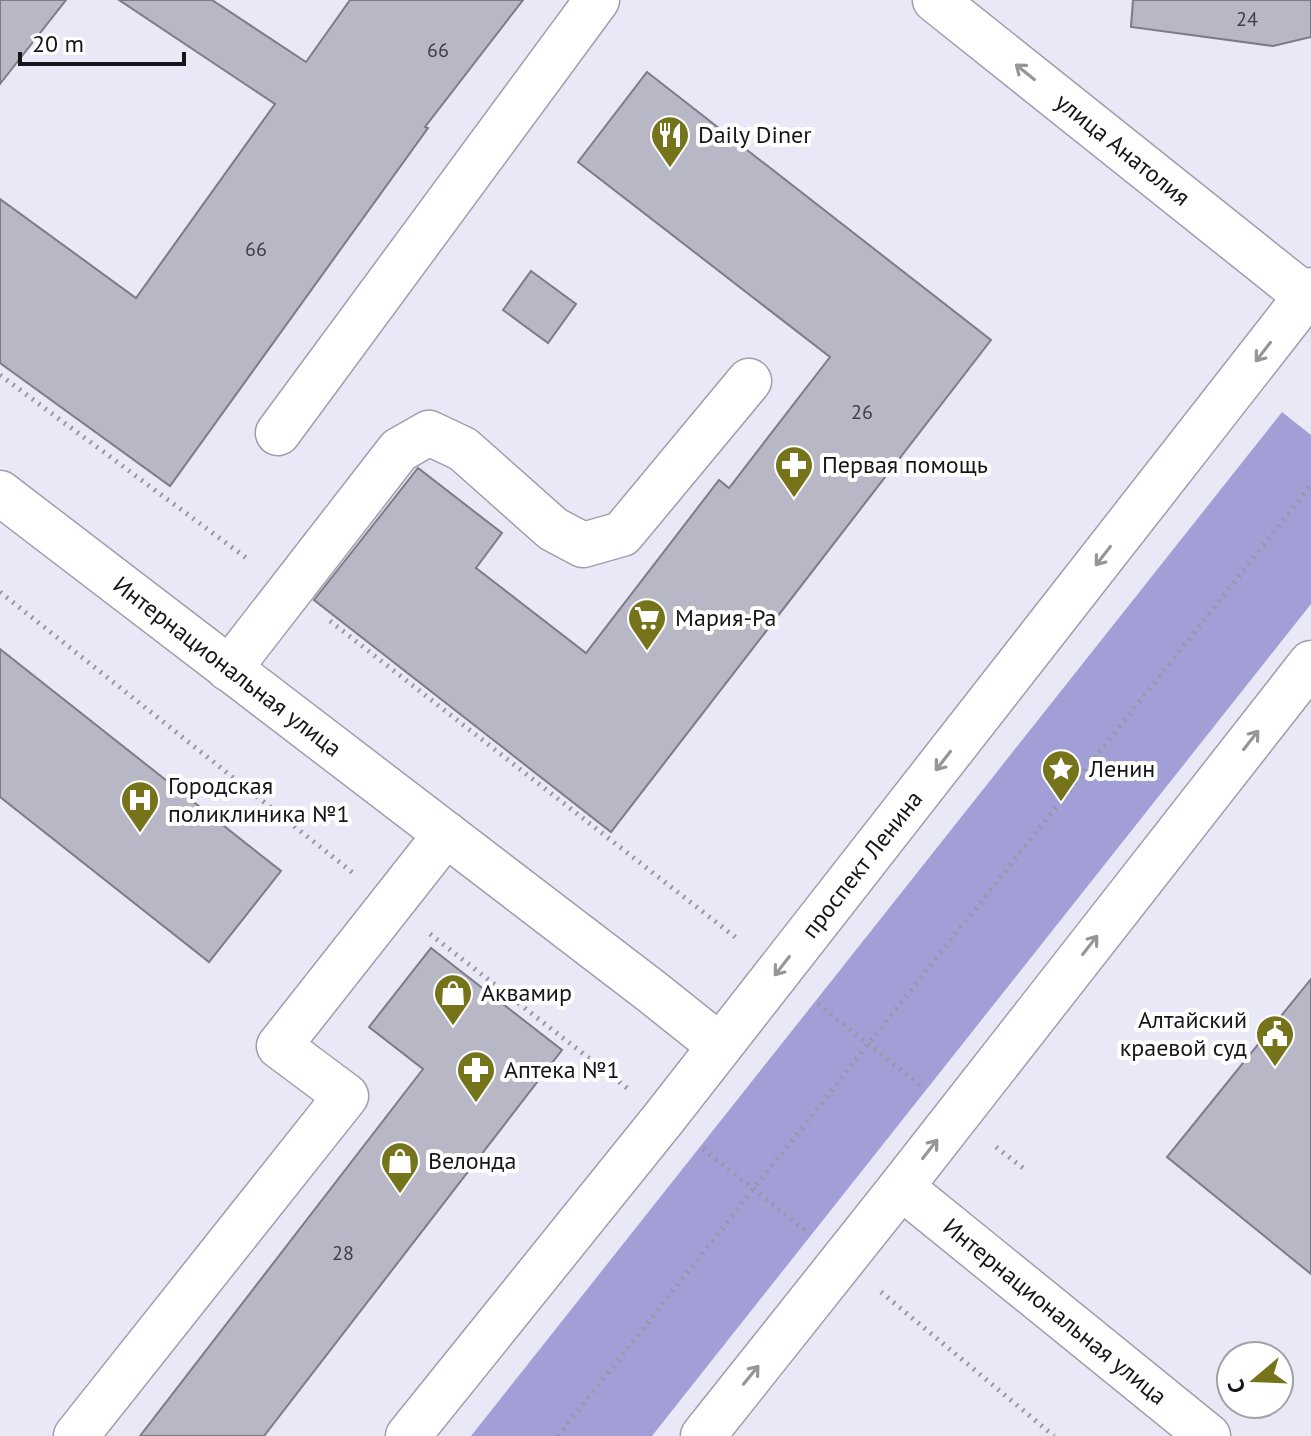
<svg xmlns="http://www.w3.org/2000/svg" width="1311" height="1436" font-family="'PT Sans',sans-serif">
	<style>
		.forest { fill: #a29fd7 }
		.building { fill: #b8b7c6; stroke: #7c7c89; stroke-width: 2 }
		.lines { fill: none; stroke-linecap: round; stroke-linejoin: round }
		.minor-casing { stroke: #9e9eac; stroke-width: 47 }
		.major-casing { stroke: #9e9eac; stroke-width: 47 }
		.path { stroke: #9897a3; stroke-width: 5; stroke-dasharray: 2 6; stroke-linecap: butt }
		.minor { stroke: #fff; stroke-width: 44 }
		.major { stroke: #fff; stroke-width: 44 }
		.oneway { stroke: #969698 }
		.labels { text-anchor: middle; stroke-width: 8; stroke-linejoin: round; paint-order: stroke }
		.number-label { font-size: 20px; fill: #3e3e45 }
		.poi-label { font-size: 24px; fill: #16151a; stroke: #fff; text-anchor: start }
		.street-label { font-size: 24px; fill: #16151a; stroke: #fff }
	</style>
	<rect width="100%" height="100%" fill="#e9e8f7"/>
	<!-- forest -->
	<path class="forest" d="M1282,412l29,23v169l-659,832h-181z"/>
	<!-- building -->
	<g class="building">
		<path d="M0,0h66l-66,84z"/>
		<path d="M119,0h93l94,62 44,-62h173l-98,127 3,1 -258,358 -170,-123v-164l136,99 139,-194z"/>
		<path d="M1133,0h178v37l-38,9 -142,-19z"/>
		<path d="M647,72l344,268 -380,492 -297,-232 104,-132 84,65 -26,35 110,85 133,-173 10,8 101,-131 -252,-195z"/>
		<path d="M531,271l45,33 -28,39 -45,-33z"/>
		<path d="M0,649l281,222 -72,91 -209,-165z"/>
		<path d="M431,948l131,102 -298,386h-124l283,-367 -54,-42z"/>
		<path d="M1311,979v295l-144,-117z"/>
	</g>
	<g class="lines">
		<!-- minor casing -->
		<g class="minor-casing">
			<g id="minor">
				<path id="s1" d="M935,0l376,300"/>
				<path d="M278,433l319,-433"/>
				<path id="s2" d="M0,493l651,498 69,55"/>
				<path d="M229,669l170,-219 30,-17 34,16 90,80 30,16 39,-11 127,-153"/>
				<path id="s3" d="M901,1187l307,249"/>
				<path d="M76,1436l270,-340 -67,-50 167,-212"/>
			</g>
		</g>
		<!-- major casing -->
		<g class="major-casing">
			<g id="major">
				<path id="s4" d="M408,1436l256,-318 647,-828"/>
				<path d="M703,1436l198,-249 410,-524"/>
			</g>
		</g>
		<!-- path -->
		<g class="path">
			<path d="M0,375l249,185"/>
			<path d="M0,592l353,281"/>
			<path d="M330,621l409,319"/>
			<path d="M430,934l197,154"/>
			<path d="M818,1004l102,81"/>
			<path d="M996,1147l27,21"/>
			<path d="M703,1149l102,81"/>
			<path d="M881,1292l173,144"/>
			<path d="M558,1436l753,-951"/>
		</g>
		<!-- minor -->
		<use href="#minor" class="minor"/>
		<!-- major -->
		<use href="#major" class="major"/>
	</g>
	<!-- one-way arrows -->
	<defs><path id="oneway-shaft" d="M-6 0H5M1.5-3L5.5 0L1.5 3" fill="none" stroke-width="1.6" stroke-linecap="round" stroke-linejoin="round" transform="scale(2)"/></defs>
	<g class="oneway">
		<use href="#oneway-shaft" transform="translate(1025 72) rotate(-141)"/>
		<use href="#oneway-shaft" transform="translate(1263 352) rotate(128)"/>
		<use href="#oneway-shaft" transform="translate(1103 556) rotate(128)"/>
		<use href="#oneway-shaft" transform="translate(1251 740) rotate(-52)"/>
		<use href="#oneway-shaft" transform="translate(943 761) rotate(128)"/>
		<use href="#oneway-shaft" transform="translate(1090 945) rotate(-52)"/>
		<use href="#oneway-shaft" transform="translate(782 966) rotate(128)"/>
		<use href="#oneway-shaft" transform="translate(930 1149) rotate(-52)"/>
		<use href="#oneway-shaft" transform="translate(751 1375) rotate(-51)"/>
	</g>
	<!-- icons -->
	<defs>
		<g id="restaurant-pin" transform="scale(2)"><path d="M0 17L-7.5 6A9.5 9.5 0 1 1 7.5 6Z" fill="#75741a" stroke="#fff"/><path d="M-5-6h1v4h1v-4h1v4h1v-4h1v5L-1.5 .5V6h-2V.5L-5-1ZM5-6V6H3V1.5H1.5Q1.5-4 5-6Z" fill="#fff"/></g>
		<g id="pharmacy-pin" transform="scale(2)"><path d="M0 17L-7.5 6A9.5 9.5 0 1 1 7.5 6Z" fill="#75741a" stroke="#fff"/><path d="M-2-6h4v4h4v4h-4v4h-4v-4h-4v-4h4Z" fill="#fff"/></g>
		<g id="supermarket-pin" transform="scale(2)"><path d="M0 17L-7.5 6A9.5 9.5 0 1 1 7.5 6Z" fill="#75741a" stroke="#fff"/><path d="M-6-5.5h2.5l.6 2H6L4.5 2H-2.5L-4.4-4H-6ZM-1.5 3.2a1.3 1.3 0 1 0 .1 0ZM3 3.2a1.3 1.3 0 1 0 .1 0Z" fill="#fff"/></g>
		<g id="sight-pin" transform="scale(2)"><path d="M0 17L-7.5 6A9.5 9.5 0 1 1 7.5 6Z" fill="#75741a" stroke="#fff"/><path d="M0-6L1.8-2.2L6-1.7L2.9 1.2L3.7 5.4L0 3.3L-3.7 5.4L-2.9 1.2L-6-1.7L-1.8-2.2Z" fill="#fff"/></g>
		<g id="hospital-pin" transform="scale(2)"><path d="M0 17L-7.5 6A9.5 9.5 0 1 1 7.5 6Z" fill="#75741a" stroke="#fff"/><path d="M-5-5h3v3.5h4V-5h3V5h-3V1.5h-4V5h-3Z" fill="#fff"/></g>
		<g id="shop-pin" transform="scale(2)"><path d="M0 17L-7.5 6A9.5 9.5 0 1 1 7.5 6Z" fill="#75741a" stroke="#fff"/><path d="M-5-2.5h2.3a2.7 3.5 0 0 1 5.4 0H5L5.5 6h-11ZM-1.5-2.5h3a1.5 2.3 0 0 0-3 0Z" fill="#fff"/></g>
		<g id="civic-pin" transform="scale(2)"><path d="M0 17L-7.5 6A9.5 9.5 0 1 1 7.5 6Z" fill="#75741a" stroke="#fff"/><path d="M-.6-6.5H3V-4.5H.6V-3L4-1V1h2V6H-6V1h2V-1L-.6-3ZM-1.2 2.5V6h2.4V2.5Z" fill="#fff"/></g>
	</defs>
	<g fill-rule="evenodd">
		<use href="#restaurant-pin" x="670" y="135"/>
		<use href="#pharmacy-pin" x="794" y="465"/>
		<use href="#supermarket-pin" x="647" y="618"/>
		<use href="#sight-pin" x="1061" y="769"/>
		<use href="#hospital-pin" x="140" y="800"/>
		<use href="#shop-pin" x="453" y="993"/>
		<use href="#civic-pin" x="1275" y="1034"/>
		<use href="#pharmacy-pin" x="476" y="1070"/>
		<use href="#shop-pin" x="400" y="1161"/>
	</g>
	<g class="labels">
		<!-- number labels -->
		<g class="number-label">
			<text x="1247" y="26">24</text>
			<text x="438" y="57">66</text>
			<text x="256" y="256">66</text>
			<text x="862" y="419">26</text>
			<text x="343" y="1260">28</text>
		</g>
		<!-- poi labels -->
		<g class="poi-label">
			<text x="698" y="143">Daily Diner</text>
			<text x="822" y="473">Первая помощь</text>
			<text x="675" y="626">Мария-Ра</text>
			<text x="1089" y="777">Ленин</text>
			<text x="168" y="794">Городская<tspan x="168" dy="28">поликлиника №1</tspan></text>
			<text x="481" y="1001">Аквамир</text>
			<text x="1247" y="1028" text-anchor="end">Алтайский<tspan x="1247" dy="28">краевой суд</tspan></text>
			<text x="504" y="1078">Аптека №1</text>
			<text x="428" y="1169">Велонда</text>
		</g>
		<!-- street labels -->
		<g class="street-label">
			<text dy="8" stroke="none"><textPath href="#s1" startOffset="240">улица Анатолия</textPath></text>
			<text dy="8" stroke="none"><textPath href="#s2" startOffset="286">Интернациональная улица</textPath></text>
			<text dy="8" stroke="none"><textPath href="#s4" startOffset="730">проспект Ленина</textPath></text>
			<text dy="8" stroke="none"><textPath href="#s3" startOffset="198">Интернациональная улица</textPath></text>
		</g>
	</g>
	<!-- north arrow -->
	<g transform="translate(1255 1380) rotate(251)"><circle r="38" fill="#ffffff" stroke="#a2a1a3" stroke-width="2"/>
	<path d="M0-6L14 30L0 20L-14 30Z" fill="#75741a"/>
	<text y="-12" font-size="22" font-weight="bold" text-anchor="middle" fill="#16151a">С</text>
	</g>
	<!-- scale -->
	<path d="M20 52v12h164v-12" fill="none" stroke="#16151a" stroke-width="4"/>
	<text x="32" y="52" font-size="24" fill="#16151a" stroke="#ffffff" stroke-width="6" paint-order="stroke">20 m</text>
</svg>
